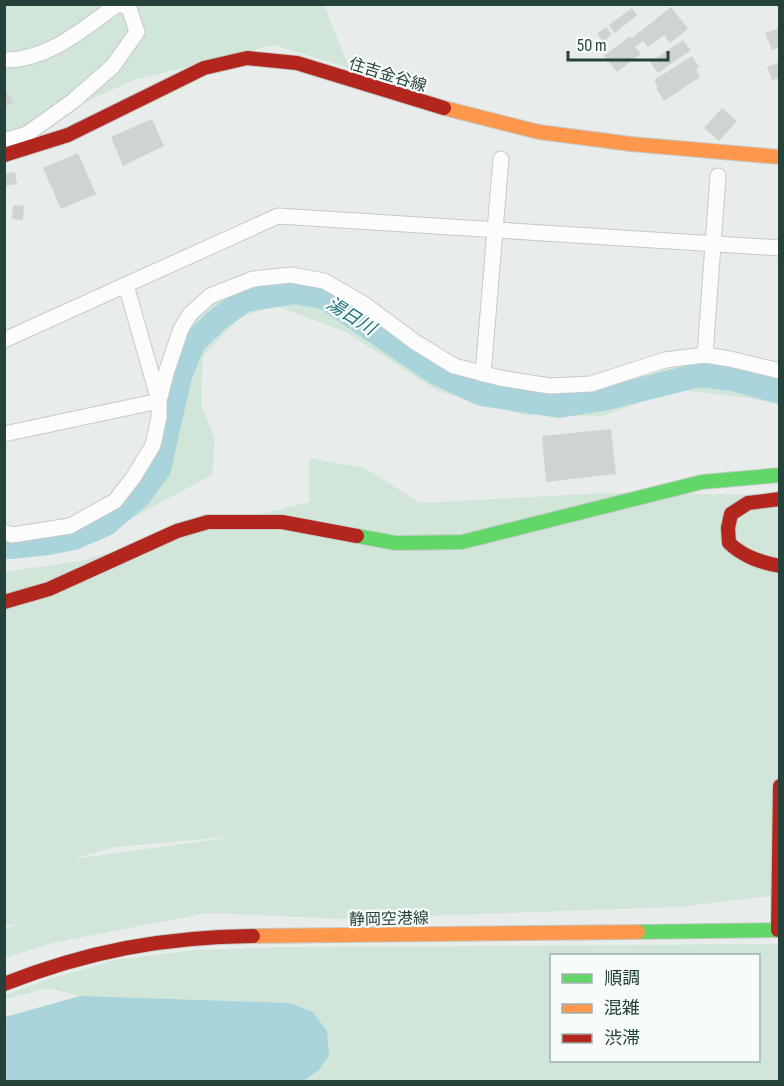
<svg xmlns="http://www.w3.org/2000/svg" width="784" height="1086" font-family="'Sofia Sans Condensed','Noto Sans JP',sans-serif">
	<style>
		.green { fill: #d1e6d8; fill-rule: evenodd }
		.water { fill: #a9d4db }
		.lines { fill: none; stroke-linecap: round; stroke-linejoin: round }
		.river { stroke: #a9d4db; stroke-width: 24 }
		.building { fill: #cfd4d2 }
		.street-casing { stroke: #c5cac8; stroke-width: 17 }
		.fast-casing { stroke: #c3cbc8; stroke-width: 16 }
		.slow-casing { stroke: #c3cbc8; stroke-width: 16 }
		.jam-casing { stroke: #c3cbc8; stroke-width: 16 }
		.street { stroke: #fcfcfc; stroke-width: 15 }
		.fast { stroke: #63d668; stroke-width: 14 }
		.slow { stroke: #ff974d; stroke-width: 14 }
		.jam { stroke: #b3261e; stroke-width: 14 }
		.labels { text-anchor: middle; stroke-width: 4.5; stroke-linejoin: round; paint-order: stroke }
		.street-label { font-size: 16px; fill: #24423a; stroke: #f7fbf9 }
		.water-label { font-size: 18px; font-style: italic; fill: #1c6f80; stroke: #f7fbf9 }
	</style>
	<rect width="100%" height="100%" fill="#e8edeb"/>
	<!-- green -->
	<g class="green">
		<path d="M4,5h320l25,63 -75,-23 -140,35 -129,58z"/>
		<path d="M302,277l58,27 41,34 67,40 118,17 100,-32 53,5 40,10v26l-31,-6 -73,-9 -72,27 -79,-1 -86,-24 -92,-59 -70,-26 -35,10 -38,40 -2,48 14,36 -3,35 -128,69 -79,12 -1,-19 8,2 113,-40 40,-91 24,-82 23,-27 36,-13z"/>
		<path d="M309,458l56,10 55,35 184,-10 175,2v400l-101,12 -335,12 -136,-6 -155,30 -47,15v-29l15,-6 -15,3 -1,-354 75,-11 230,-59zM240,836l-167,23h-1l43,-12z"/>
		<path d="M779,944v137h-476l16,-11 -29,-67 -210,-7 -31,-8 -44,11v-4l38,-14 72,-21 80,-10 94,-3zM552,956h206v104h-206z"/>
	</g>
	<!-- water -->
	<path class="water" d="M80,996l210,7 23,9 14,19 2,24 -10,15 -16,11h-298v-64z"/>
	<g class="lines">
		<!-- river -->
		<path class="river" d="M4,546l7,1 37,-4 26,-5 32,-14 33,-28 20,-27 21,-93 14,-34 23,-22 28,-20 51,-8 30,6 110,75 45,21 78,12 48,-8 92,-23 34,4 47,13"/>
	</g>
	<!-- building -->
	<g class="building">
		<path d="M671,7l17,22 -18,14 -6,-8 -16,12 -5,-6 -8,6 6,7 -24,18 -13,-16 26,-20 2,2z"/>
		<path d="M632,8l5,7 -22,18 -6,-8z"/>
		<path d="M606,27l6,7 -9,8 -6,-8z"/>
		<path d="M780,28v19l-8,3 -7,-17z"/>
		<path d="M683,40l8,10 -33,23 -8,-11z"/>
		<path d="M692,56l7,11 -3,3 4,7 -36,24 -8,-13 2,-1 -4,-7z"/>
		<path d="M780,62v16l-8,2 -5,-13z"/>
		<path d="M4,89l10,13 -10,6z"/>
		<path d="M722,108l15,13 -18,20 -15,-13z"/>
		<path d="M152,119l12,27 -41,20 -12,-29z"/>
		<path d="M78,153l18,41 -35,15 -18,-41z"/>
		<path d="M15,172l2,12 -13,2v-12z"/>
		<path d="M13,205l11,1 -1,14 -11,-1z"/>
		<path d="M611,429l5,45 -70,8 -4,-46z"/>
	</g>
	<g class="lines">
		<!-- street casing -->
		<g class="street-casing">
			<g id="street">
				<path d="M4,60c44,1 80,-32 114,-56"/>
				<path d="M4,141l23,-7 46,-33 40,-35 24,-34 -8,-24 -8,-4"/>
				<path d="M4,340l274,-124 502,32"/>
				<path d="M705,355l13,-179"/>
				<path d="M483,374l18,-215"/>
				<path d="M4,434l155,-33 -33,-116"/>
				<path d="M4,532l8,3 58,-9 45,-25 18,-23 20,-33 6,-28v-16l8,-31 14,-41 9,-15 20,-18 43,-17 38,-4 33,6 40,23 51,38 39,24 46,12 50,8 41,-2 74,-24 40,-5 25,4 50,12"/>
			</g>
		</g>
		<!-- fast casing -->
		<g class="fast-casing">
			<g id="fast">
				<path d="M357,536l39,7 66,-1 240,-60 78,-7"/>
				<path d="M638,932l142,-2"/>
			</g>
		</g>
		<!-- slow casing -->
		<g class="slow-casing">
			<g id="slow">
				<path d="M444,108l95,24 92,12 149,13"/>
				<path d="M253,936l385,-4"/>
			</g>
		</g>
		<!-- jam casing -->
		<g class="jam-casing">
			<g id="jam">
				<path d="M4,155l64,-20 136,-67 43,-10 50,5 147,45"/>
				<path d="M780,499l-32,4 -17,11 -3,14 1,15c15,14 31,19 51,23"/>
				<path d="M4,602l45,-13 128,-58 31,-9h74l75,14"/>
				<path d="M778,930l2,-144"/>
				<path d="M4,984c84,-33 159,-47 249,-48"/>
			</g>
		</g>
		<!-- street -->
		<use href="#street" class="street"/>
		<!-- fast -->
		<use href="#fast" class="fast"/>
		<!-- slow -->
		<use href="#slow" class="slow"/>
		<!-- jam -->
		<use href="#jam" class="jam"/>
	</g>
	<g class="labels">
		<!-- street labels -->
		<g class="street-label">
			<text transform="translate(388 74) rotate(17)" y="6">住吉金谷線</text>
			<text transform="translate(389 918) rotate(-1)" y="6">静岡空港線</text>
		</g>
		<!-- water labels -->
		<g class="water-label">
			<text transform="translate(351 316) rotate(32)" y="6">湯日川</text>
		</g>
	</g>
	<!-- border -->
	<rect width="784" height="1086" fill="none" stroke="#24423a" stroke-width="12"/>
	<!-- legend -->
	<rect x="550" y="954" width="210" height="108" fill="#f7fbf9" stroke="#a3b1ad" stroke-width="1.5"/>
	<rect x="562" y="974" width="30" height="9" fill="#63d668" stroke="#a3b1ad" stroke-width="1.5"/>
	<text x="604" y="984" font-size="18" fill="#24423a">順調</text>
	<rect x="562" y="1004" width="30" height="9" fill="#ff974d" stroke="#a3b1ad" stroke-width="1.5"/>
	<text x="604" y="1014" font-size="18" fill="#24423a">混雑</text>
	<rect x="562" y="1034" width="30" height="9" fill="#b3261e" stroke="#a3b1ad" stroke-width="1.5"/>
	<text x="604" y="1044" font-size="18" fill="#24423a">渋滞</text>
	<!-- scale -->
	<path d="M568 51v9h100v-9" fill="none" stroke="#24423a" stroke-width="3"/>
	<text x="577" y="51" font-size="18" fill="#24423a" stroke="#f7fbf9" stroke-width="4.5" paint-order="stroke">50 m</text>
</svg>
